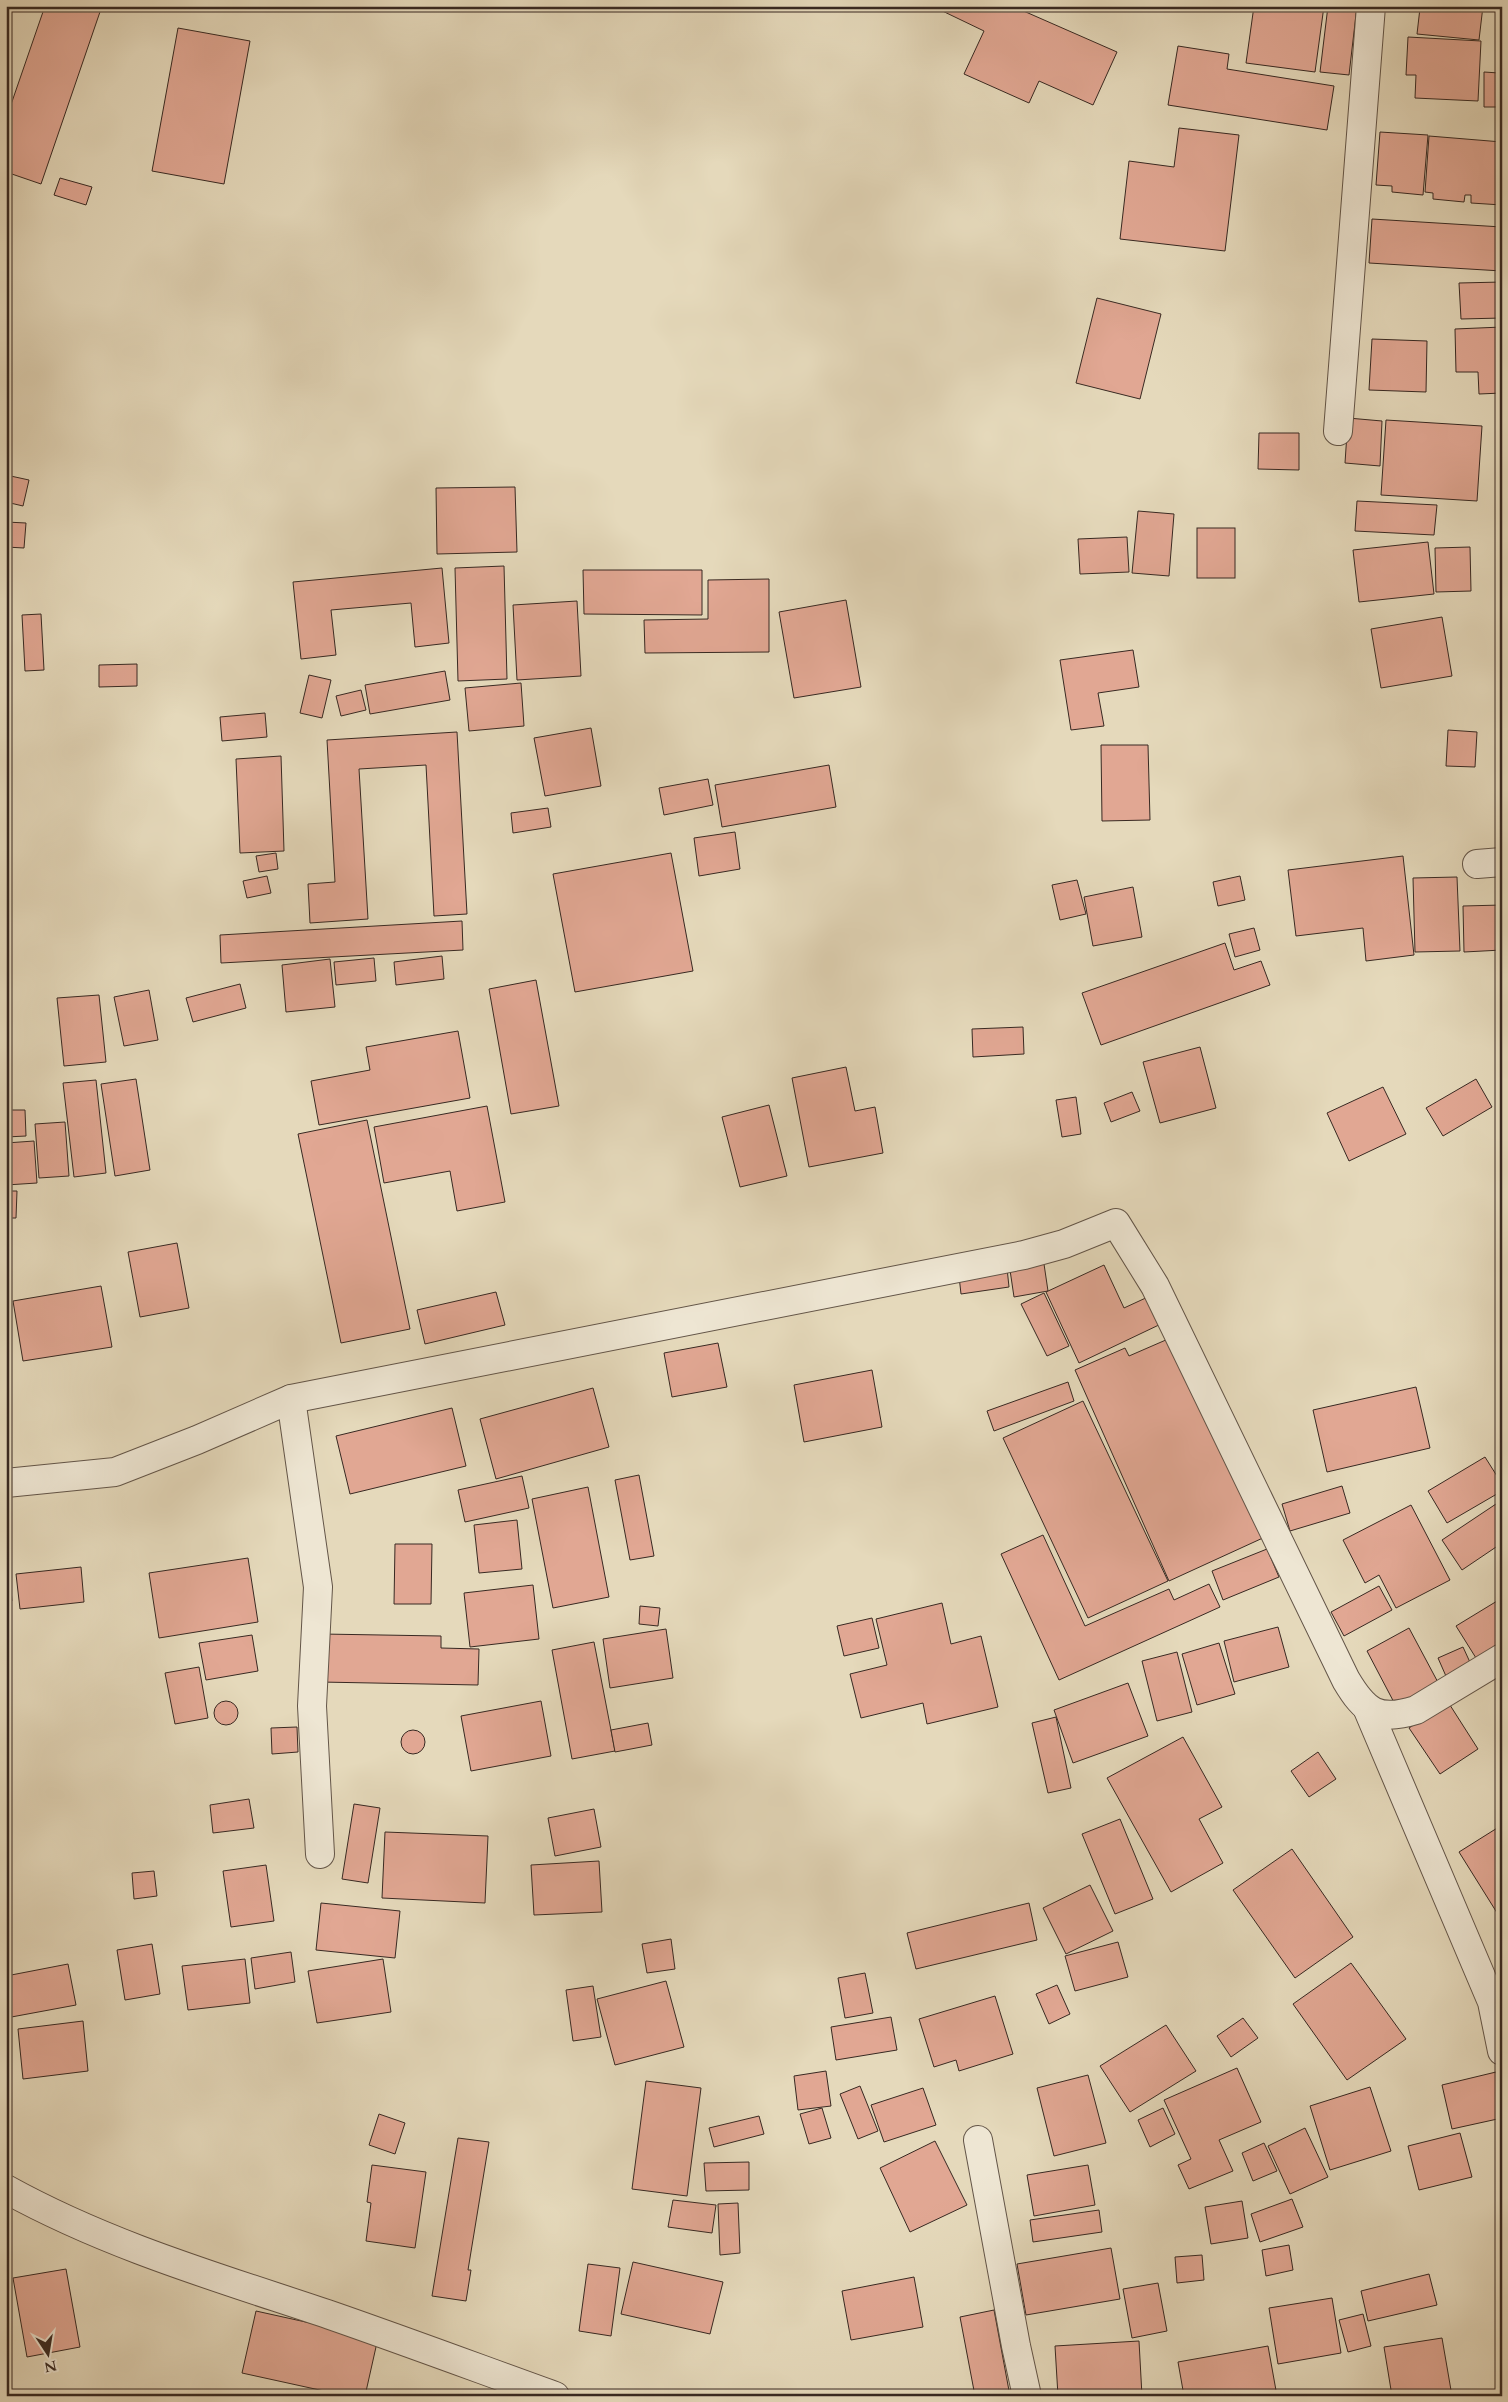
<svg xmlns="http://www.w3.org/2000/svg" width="1508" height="2402" font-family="Cardo,serif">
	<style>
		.building { fill: #e1a793; stroke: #382922 }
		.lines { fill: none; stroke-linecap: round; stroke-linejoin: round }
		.minor-casing { stroke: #635548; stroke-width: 30 }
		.minor { stroke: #eee6d3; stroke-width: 28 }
	</style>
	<rect width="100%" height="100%" fill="#e5d9bb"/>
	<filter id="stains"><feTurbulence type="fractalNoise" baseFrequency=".004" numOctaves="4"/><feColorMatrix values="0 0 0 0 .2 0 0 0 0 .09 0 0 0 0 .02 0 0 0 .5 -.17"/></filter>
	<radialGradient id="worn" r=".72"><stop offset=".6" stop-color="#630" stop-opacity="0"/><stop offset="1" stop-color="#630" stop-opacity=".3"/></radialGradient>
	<!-- building -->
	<g class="building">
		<path d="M45,6h57l-61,178 -35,-12v-53z"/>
		<path d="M505,6h34l1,1 -35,3z"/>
		<path d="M932,6h89l-2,3 98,43 -24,53 -54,-24 -10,22 -65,-29 20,-43z"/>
		<path d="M1254,6h70l-9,66 -69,-9z"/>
		<path d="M1328,6h29l-8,69 -29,-3z"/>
		<path d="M1409,6h74l-4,34 -62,-6 3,-26z"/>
		<path d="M178,28l72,13 -26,143 -72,-13z"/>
		<path d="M1408,37l73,4 -3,60 -63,-3 1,-23h-10z"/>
		<path d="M1178,46l51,8 -2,15 107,17 -7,44 -159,-25z"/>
		<path d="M1484,72l15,1v34h-15z"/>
		<path d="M1179,128l60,7 -14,116 -105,-12 9,-78 45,6z"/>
		<path d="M1380,132l48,3 -5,60 -31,-3v-6l-16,-1z"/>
		<path d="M1429,136l73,6v63l-31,-2v-8h-6l-1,7 -31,-3v-6l-8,-1z"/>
		<path d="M60,178l32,9 -6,18 -32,-10z"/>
		<path d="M1372,219l130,8v44l-133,-8z"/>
		<path d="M1502,282v36l-41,1 -2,-36z"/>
		<path d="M1097,298l64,16 -21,85 -64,-16z"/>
		<path d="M1502,327v66l-23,1 -1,-22h-22l-1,-43z"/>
		<path d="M1372,339l55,2 -1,51 -57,-2z"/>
		<path d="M1348,418l34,3 -2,45 -35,-3z"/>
		<path d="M1386,420l96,6 -5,75 -96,-6z"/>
		<path d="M1259,433h40v37l-41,-1z"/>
		<path d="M6,475l23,5 -6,26 -17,-4z"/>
		<path d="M515,487l2,65 -80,2 -1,-66z"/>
		<path d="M1357,501l80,4 -3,30 -79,-4z"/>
		<path d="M1138,511l36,3 -5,62 -37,-3z"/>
		<path d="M6,522l20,1 -2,25 -18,-1z"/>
		<rect x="1197" y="528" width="38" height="50"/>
		<path d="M1501,536h1v32h-4z"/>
		<path d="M1127,537l2,35 -49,2 -2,-35z"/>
		<path d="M1428,542l6,52 -75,8 -6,-52z"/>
		<path d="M1470,547l1,44 -35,1 -1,-44z"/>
		<path d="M504,566l3,113 -49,2 -3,-113z"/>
		<path d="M442,568l7,75 -34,4 -4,-44 -80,7 5,45 -35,4 -8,-77z"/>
		<path d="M583,570h119v45l-118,-1z"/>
		<path d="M769,579v73l-124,1 -1,-33 64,-1v-39z"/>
		<path d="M846,600l15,87 -67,11 -15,-86z"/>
		<path d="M577,601l4,75 -64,4 -4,-75z"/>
		<path d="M41,614l3,56 -19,1 -3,-56z"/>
		<path d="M1442,617l10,59 -71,12 -10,-59z"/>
		<path d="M1133,650l6,37 -41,6 6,33 -33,4 -11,-70z"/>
		<path d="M137,664v22l-38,1v-22z"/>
		<path d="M445,671l5,29 -80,14 -5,-29z"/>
		<path d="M309,675l22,5 -9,38 -22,-5z"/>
		<path d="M521,683l3,43 -55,5 -4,-43z"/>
		<path d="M361,690l5,20 -25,6 -5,-20z"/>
		<path d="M265,713l2,24 -45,4 -2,-24z"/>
		<path d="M591,728l10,58 -56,10 -11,-58z"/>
		<path d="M1448,730l29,2 -2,35 -29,-1z"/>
		<path d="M457,732l10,182 -33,2 -8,-151 -67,4 9,150 -58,4 -2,-39 27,-2 -8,-142z"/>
		<path d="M1101,745h47l2,75 -48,1z"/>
		<path d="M281,756l3,95 -44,2 -4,-94z"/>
		<path d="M829,765l7,42 -114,20 -7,-42z"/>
		<path d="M708,779l5,26 -49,10 -5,-27z"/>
		<path d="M548,808l3,19 -38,6 -2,-20z"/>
		<path d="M735,832l5,37 -41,7 -5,-38z"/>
		<path d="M276,853l2,16 -19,3 -3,-16z"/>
		<path d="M671,853l22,118 -118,21 -22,-118z"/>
		<path d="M1403,856l11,99 -48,6 -3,-33 -67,8 -8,-66z"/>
		<path d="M267,876l4,17 -24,5 -4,-17z"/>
		<path d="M1240,876l5,24 -27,6 -5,-24z"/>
		<path d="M1457,877l3,74 -45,1 -2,-74z"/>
		<path d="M1077,880l9,34 -26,6 -8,-35z"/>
		<path d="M1133,887l9,50 -49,9 -9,-49z"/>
		<path d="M1502,905v45l-38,2 -1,-46z"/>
		<path d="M462,921l1,29 -242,13 -1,-28z"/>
		<path d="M1254,928l6,22 -25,7 -6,-23z"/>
		<path d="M1225,943l9,27 27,-9 9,24 -169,60 -19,-52z"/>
		<path d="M442,956l2,23 -48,6 -2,-23z"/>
		<path d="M374,958l2,23 -40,4 -2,-23z"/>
		<path d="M330,959l5,48 -49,5 -4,-47z"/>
		<path d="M536,980l23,126 -48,8 -22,-125z"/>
		<path d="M240,984l6,24 -53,14 -7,-24z"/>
		<path d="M149,990l9,50 -34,6 -10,-49z"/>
		<path d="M99,995l7,67 -42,4 -7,-68z"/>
		<path d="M1023,1027l1,27 -51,3 -1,-28z"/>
		<path d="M458,1031l12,67 -151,27 -8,-44 59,-11 -4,-23z"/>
		<path d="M1200,1047l16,61 -56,15 -17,-61z"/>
		<path d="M846,1067l9,44 20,-4 8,46 -74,14 -17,-89z"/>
		<path d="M136,1079l14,91 -35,6 -14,-92z"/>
		<path d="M1476,1079l16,28 -49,29 -17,-28z"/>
		<path d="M96,1080l10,93 -32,4 -11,-94z"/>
		<path d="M1383,1087l23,47 -57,27 -22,-48z"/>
		<path d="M1132,1092l8,19 -29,11 -7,-19z"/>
		<path d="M1076,1097l5,37 -19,3 -6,-37z"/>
		<path d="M769,1105l18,71 -47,11 -18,-70z"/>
		<path d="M487,1106l18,96 -48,9 -7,-40 -66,12 -10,-56z"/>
		<path d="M6,1110h19l1,26 -20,1z"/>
		<path d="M367,1120l43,209 -69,14 -43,-209z"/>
		<path d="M65,1122l4,54 -30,2 -4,-54z"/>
		<path d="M34,1141l3,42 -31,2v-42z"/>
		<path d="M6,1191h11l-1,27h-10z"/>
		<path d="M177,1243l12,65 -49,9 -12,-65z"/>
		<path d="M1044,1264l4,27 -34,6 -4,-27z"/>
		<path d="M1104,1265l20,43 26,-12 13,27 -84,40 -33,-71z"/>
		<path d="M1007,1268l2,19 -48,7 -2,-18z"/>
		<path d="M101,1286l11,61 -89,14 -10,-60z"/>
		<path d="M496,1292l9,33 -80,19 -8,-34z"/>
		<path d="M1044,1293l25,53 -22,10 -26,-52z"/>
		<path d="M1175,1336l90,201 -96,44 -94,-211 50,-22 4,8z"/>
		<path d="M718,1343l9,44 -55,10 -8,-44z"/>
		<path d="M872,1370l10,57 -78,15 -10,-57z"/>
		<path d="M1068,1382l6,19 -80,30 -7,-20z"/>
		<path d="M1416,1387l14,61 -103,24 -14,-62z"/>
		<path d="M593,1388l16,59 -113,32 -16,-60z"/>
		<path d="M1083,1401l85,180 -80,37 -85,-180z"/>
		<path d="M452,1408l14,58 -116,28 -14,-58z"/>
		<path d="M1485,1457l17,27v7l-55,32 -19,-32z"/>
		<path d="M639,1475l15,81 -24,4 -15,-80z"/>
		<path d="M522,1476l7,32 -64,14 -7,-32z"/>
		<path d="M1342,1486l8,27 -60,18 -8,-27z"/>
		<path d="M588,1487l21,110 -56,11 -21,-109z"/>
		<path d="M1502,1500v43l-40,27 -20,-30z"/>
		<path d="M1411,1505l39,75 -54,28 -17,-33 -14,8 -22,-43z"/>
		<path d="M517,1520l5,49 -43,4 -5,-48z"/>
		<path d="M1043,1535l42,91 84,-37 5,11 35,-16 11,23 -161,73 -58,-126z"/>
		<path d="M395,1544h37l-1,60h-37z"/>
		<path d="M1267,1549l12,28 -56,23 -11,-29z"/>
		<path d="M248,1558l10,64 -99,16 -10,-65z"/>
		<path d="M9,1567l3,34 -6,1v-34z"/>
		<path d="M81,1567l3,35 -64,7 -4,-35z"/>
		<path d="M533,1585l6,54 -69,8 -6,-54z"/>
		<path d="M1379,1586l13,24 -48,26 -13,-24z"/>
		<path d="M1502,1598v44l-26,16 -20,-32z"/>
		<path d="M942,1603l9,41 30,-8 17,71 -71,17 -4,-21 -62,15 -11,-44 37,-9 -11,-46z"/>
		<path d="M640,1606l20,2 -2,18 -19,-2z"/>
		<path d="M872,1618l7,30 -35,8 -7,-30z"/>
		<path d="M1278,1627l11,40 -55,15 -10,-41z"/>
		<path d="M1409,1628l32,60 -43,22 -31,-59z"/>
		<path d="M666,1629l7,49 -63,10 -7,-49z"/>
		<path d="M322,1634l119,2v12l38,1 -1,36 -158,-3z"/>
		<path d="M252,1635l6,36 -52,9 -7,-37z"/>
		<path d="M594,1642l21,109 -43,8 -20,-109z"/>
		<path d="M1219,1643l16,51 -38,11 -15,-51z"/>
		<path d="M1463,1647l11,24 -25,12 -11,-25z"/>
		<path d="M1177,1652l15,60 -35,9 -15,-60z"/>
		<path d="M199,1667l9,51 -33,6 -10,-51z"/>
		<path d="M1502,1668v18l-9,-11z"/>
		<path d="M1128,1683l20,53 -75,27 -19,-53z"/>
		<circle cx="226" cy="1713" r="12"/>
		<path d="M541,1701l10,55 -80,15 -10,-55z"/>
		<path d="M1448,1702l30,47 -38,25 -31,-46z"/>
		<path d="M1056,1717l15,71 -23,5 -16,-70z"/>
		<path d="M648,1723l4,22 -37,7 -4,-22z"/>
		<path d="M297,1727l1,25 -26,2 -1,-26z"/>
		<circle cx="413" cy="1742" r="12"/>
		<path d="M1183,1737l39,70 -23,12 24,44 -52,29 -64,-114z"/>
		<path d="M1318,1752l18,27 -27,18 -18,-26z"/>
		<path d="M249,1799l5,29 -41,5 -3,-28z"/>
		<path d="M354,1804l26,4 -12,75 -26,-4z"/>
		<path d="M594,1809l7,38 -46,9 -7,-38z"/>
		<path d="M1120,1819l33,80 -38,15 -33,-80z"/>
		<path d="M1502,1825v89l-3,2 -40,-64z"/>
		<path d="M385,1832l103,4 -3,67 -103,-5z"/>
		<path d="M1292,1849l61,88 -58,41 -62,-88z"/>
		<path d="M599,1861l3,51 -68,3 -3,-50z"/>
		<path d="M266,1865l8,56 -43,6 -8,-56z"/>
		<path d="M154,1871l3,25 -23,3 -2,-26z"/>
		<path d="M1090,1885l23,46 -47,23 -23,-46z"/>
		<path d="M321,1903l79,8 -5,47 -79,-8z"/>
		<path d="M1029,1903l8,37 -121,29 -9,-36z"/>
		<path d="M671,1939l4,30 -28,4 -5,-29z"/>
		<path d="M1118,1942l10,35 -53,14 -10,-35z"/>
		<path d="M152,1944l8,50 -35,6 -8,-50z"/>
		<path d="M291,1952l4,30 -40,7 -4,-31z"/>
		<path d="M245,1959l5,44 -62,7 -6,-44z"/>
		<path d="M383,1959l8,53 -74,11 -9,-52z"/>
		<path d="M1351,1963l55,76 -59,41 -54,-76z"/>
		<path d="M68,1964l8,41 -70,13v-42z"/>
		<path d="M865,1973l8,40 -28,5 -7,-40z"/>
		<path d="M666,1981l18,66 -69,18 -18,-66z"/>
		<path d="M1057,1985l13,29 -21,10 -13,-30z"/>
		<path d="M593,1986l8,51 -28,4 -7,-51z"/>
		<path d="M995,1996l18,58 -54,17 -3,-11 -22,7 -15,-48z"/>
		<path d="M891,2017l6,33 -61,10 -5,-33z"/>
		<path d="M1243,2018l15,20 -27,19 -14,-21z"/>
		<path d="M83,2021l5,50 -65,8 -5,-50z"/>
		<path d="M1166,2025l30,46 -66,41 -30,-46z"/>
		<path d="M1237,2068l24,54 -42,18 14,31 -44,18 -11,-24 13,-6 -27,-59z"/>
		<path d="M826,2071l5,35 -33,4 -4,-34z"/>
		<path d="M1496,2072l6,24v22l-50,11 -10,-44z"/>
		<path d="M1088,2075l18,68 -52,13 -17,-68z"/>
		<path d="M646,2081l55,7 -14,108 -55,-7z"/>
		<path d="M860,2086l18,45 -20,8 -18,-45z"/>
		<path d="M1370,2087l21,64 -61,19 -20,-64z"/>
		<path d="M923,2088l13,37 -52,17 -13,-37z"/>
		<path d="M822,2108l9,30 -22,6 -9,-30z"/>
		<path d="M1163,2108l12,26 -25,13 -12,-27z"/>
		<path d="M379,2114l26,9 -10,31 -26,-9z"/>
		<path d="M759,2116l5,18 -50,13 -5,-19z"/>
		<path d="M1305,2128l23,49 -38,17 -22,-48z"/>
		<path d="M1460,2133l12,44 -53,13 -11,-44z"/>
		<path d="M458,2138l31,4 -21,128h3l-5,31 -34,-5z"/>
		<path d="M935,2141l32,64 -57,27 -30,-64z"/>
		<path d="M1264,2143l13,28 -24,10 -11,-28z"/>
		<path d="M749,2162v28l-43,1 -2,-28z"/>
		<path d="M372,2165l54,7 -11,76 -49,-7 5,-38 -4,-1z"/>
		<path d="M1088,2165l7,40 -61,11 -7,-41z"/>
		<path d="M1292,2199l11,28 -43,15 -9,-28z"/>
		<path d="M673,2200l43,5 -4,28 -44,-6z"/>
		<path d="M1242,2201l6,37 -37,6 -6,-37z"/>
		<path d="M738,2203l2,50 -20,2 -2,-51z"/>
		<path d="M1099,2210l3,22 -69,10 -3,-22z"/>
		<path d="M1289,2245l4,25 -27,6 -4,-26z"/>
		<path d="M1111,2248l9,51 -94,16 -9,-51z"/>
		<path d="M1202,2255l2,25 -27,3 -2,-26z"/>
		<path d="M633,2262l90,20 -13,52 -89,-20z"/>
		<path d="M588,2264l32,4 -9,68 -32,-5z"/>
		<path d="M66,2269l14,78 -53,10 -14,-79z"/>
		<path d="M1429,2274l8,31 -69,16 -7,-30z"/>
		<path d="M914,2277l9,50 -72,13 -9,-49z"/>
		<path d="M1158,2283l9,48 -35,7 -9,-49z"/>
		<path d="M1332,2298l9,55 -63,11 -9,-56z"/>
		<path d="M994,2310l16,86h-35l-15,-79z"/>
		<path d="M256,2311l122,27 -13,58h-18l-105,-23z"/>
		<path d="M1363,2314l8,32 -23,6 -9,-32z"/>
		<path d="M6,2316l4,14 -4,1z"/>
		<path d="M1442,2338l10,58h-60l-8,-49z"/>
		<path d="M1139,2341l3,55h-84l-3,-50z"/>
		<path d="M1268,2346l9,50h-93l-6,-34z"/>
	</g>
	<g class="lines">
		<!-- minor casing -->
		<g class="minor-casing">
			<g id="minor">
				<path d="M1338,431l33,-425"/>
				<path d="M1477,864l25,-2"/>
				<path d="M291,1399l27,188 -6,119 8,148"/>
				<path d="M6,1483l109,-11 82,-32 94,-41 733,-144 40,-11 52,-21 39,63 191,394c19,32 32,42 70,30l86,-52"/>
				<path d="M1368,1710l124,292 10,49"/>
				<path d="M978,2140l38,206 11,50"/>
				<path d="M6,2189c103,57 214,89 324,126 75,26 150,54 225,81"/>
			</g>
		</g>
		<!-- minor -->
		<use href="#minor" class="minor"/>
	</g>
	<!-- margin -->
	<rect width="1508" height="2402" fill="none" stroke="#e5d9bb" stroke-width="25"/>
	<rect x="8" y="8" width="1493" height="2387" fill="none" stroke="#382922" stroke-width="2.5"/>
	<rect x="12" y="12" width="1483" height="2377" fill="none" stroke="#382922"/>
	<!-- north arrow -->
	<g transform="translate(48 2354) rotate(168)" stroke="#eee6d3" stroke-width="4" paint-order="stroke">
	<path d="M0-4L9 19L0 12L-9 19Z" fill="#382922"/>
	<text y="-8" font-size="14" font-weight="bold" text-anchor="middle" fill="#382922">N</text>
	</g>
	<rect width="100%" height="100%" filter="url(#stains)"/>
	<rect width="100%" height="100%" fill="url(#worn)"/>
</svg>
